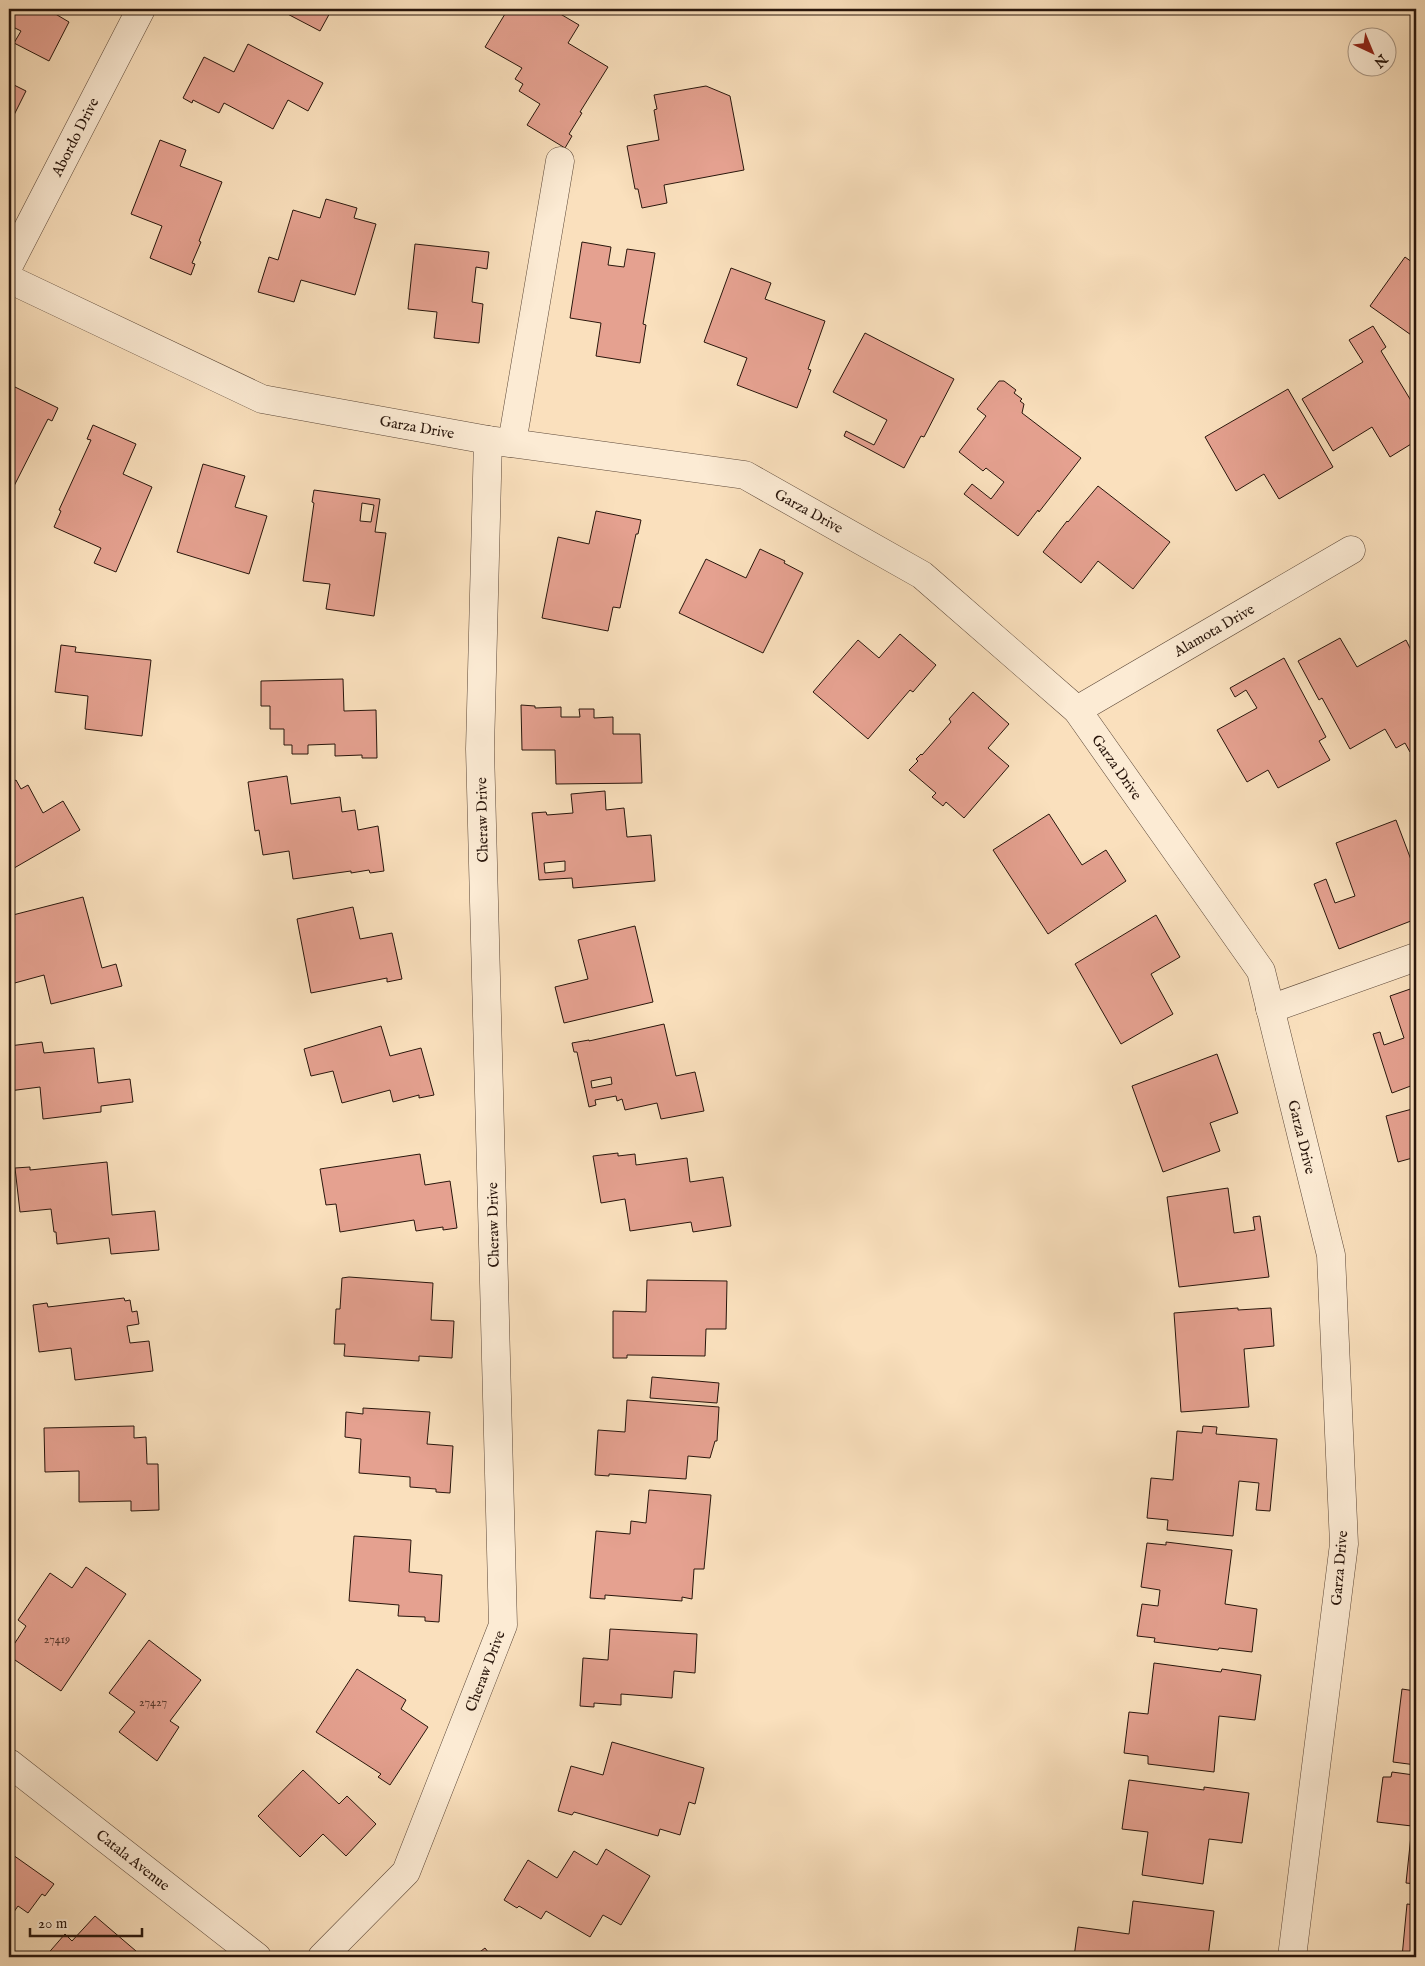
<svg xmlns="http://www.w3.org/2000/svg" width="1425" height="1966" font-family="'IM FELL English',serif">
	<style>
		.building { fill: #e5a190; stroke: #29160c; fill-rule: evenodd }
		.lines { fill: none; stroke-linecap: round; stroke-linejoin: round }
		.minor-casing { stroke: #5d4838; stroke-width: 29 }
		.minor { stroke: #fcebd4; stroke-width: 28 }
		.labels { text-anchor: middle; stroke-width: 4.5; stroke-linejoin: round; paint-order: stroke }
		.number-label { font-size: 12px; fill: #58392d }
		.street-label { font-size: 15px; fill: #29160c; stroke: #fcebd4 }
	</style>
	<rect width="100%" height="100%" fill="#fae0bd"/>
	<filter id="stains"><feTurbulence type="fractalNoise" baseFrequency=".004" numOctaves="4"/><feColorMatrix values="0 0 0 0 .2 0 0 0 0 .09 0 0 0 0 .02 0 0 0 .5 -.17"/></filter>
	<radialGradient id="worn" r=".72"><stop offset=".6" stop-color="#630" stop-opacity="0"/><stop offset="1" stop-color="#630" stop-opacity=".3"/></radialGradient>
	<!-- building -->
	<g class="building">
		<path d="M9,9h38l22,13 -20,39 -35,-18 7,-12 -12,-6z"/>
		<path d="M278,9h54l-12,22z"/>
		<path d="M508,9h51l-2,3 22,13 -11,18 40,24 -28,45 2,1 -13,21 3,2 -7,12 -38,-23 13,-21 -21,-13 4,-7 -8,-5 7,-11 -37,-21z"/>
		<path d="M248,44l75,39 -15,28 -20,-11 -15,29 -49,-26 -5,10 -26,-13 -1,3 -9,-5 21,-41 30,15z"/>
		<path d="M9,85l3,2 2,-2 12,6 -17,34z"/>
		<path d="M706,86l24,10 14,74 -80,15 3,18 -25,5 -4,-19h-3l-8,-43 32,-6 -5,-30 3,-1 -3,-14z"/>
		<path d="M160,140l26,10 -6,16 42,16 -23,59 2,1 -9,21 3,1 -4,11 -41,-17 12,-32 -31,-12z"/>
		<path d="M326,199l31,9 -3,10 22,6 -21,71 -54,-15 -7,22 -36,-10 11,-35 9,3 15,-50 27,8z"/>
		<path d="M582,242l29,5 -3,18 16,2 3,-18 28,4 -12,71 3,1 -6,38 -44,-7 5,-33 -31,-5z"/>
		<path d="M415,244l74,8 -2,17 -11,-2 -4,35 11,2 -4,39 -45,-5 3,-26 -29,-3z"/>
		<path d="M1405,257l11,8v71l-2,1 -44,-31z"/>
		<path d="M731,268l40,15 -6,16 60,22 -17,48 3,1 -14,38 -60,-23 10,-27 -43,-16z"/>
		<path d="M1373,326l13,21 -5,4 35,58v32l-26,16 -18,-30 -39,24 -31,-52 61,-37 -14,-22z"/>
		<path d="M865,333l89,46 -30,58 -3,-1 -17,32 -60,-32 2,-5 28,14 13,-25 -54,-28z"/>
		<path d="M999,381h5l12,9 -2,3 8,6 -2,2 4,3 -2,9 59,45 -42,54 -1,-2 -20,26 -54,-42 8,-10 19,15 13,-17 -18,-14 -3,3 -24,-19 27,-36 -9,-7z"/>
		<path d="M15,387l43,21 -6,13 -4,-2 -35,69 -4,-2v-87z"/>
		<path d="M1288,389l45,78 -54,32 -15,-25 -28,17 -31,-54z"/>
		<path d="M93,425l43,19 -13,30 29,13 -36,85 -22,-9 7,-15 -47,-21 7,-16 -2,-1 32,-70 -4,-1z"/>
		<path d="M203,464l42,12 -10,31 32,9 -18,58 -72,-22z"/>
		<path d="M1098,486l72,56 -37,47 -35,-28 -17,22 -38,-31 24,-31 1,1z"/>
		<path d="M314,490l66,9 -5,33 11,1 -12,83 -48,-7 4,-25 -27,-3 11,-78 -2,-1zM362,503l12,2 -3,17 -11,-1z"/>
		<path d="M596,511l45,9 -3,14h-2l-16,74 -7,-1 -5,24 -66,-13 16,-81 31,7z"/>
		<path d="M760,549l25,12 -1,2 19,10 -40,80 -84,-40 27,-54 40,19z"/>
		<path d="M900,634l36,31 -23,27 -3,-2 -42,49 -55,-47 45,-52 21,18z"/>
		<path d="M1340,638l17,29 49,-27 10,20v88l-6,4 -5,-9 -9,5 -11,-19 -35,20 -28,-51 -3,2 -21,-39z"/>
		<path d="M61,645l15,2 -1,5 76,8 -9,76 -57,-7 3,-33 -33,-4z"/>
		<path d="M1284,658l42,79 -7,4 11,19 -52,28 -10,-18 -21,12 -30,-52 40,-22 -11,-18 -11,7 -5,-9z"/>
		<path d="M343,679l1,32 32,-1 1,48h-15v-3l-27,1v-12l-27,1v9h-16v-9h-8v-16h-14v-23h-9v-25z"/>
		<path d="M973,692l36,32 -21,24 21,18 -45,52 -18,-16 -3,4 -11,-9 4,-4 -27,-23 9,-9 -2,-2 5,-5 1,1 29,-33 -2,-3z"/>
		<path d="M521,705l14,1v2l26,-1v10h19l-1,-8h15v9l19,-1v17h27l2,49 -86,1 -1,-34h-33z"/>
		<path d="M287,776l4,28 49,-7 2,15 13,-2 3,20 20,-4 6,45 -14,2 -1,-3 -18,3v-2l-58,8 -4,-28 -26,4 -4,-25 -4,1 -7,-49z"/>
		<path d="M16,780l5,9 7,-4 15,28 20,-12 17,29 -71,41v-87z"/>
		<path d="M605,791l1,19 18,-2 3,29 24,-2 4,46 -82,7 -1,-10 -33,2 -7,-67 14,-1 1,3 26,-2 -2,-19zM565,861v10l-20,2 -1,-10z"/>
		<path d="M1049,814l33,51 24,-15 20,31 -78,53 -55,-84z"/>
		<path d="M1396,820l20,53v46l-77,30 -25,-65 12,-5 9,24 20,-7 -19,-53z"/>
		<path d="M83,897l19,71 14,-4 6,22 -71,18 -7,-29 -33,9 -2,-11v-59v2z"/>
		<path d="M353,907l7,32 32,-6 10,46 -15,3v-4l-76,15 -14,-74z"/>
		<path d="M1156,915l24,42 -29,17 22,40 -52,30 -46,-80z"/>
		<path d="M635,926l18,76 -89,21 -9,-36 33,-8 -10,-39z"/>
		<path d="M1416,987v97l-24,9 -19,-59 7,-2 4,13 20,-7 -14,-42z"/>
		<path d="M664,1024l12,52 19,-4 9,39 -43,8 -4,-16 -32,7 -3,-11 -5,2 -1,-5 -21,4 1,5 -7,2 -12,-55h-3l-2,-9 17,-3v1zM611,1077l1,7 -20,4 -1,-7z"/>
		<path d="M381,1026l9,30 31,-8 13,47 -15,3v-3l-26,7 -3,-12 -48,13 -9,-32 -22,5 -7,-27z"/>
		<path d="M42,1042l2,11 50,-5 4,35 32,-4 3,23 -32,4v6l-58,7 -3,-32 -31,4v-45z"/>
		<path d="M1217,1054l21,59 -28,10 10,28 -57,21 -31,-86z"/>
		<path d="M1416,1108v49l-18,5 -12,-46z"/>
		<path d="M618,1153v3l17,-2 1,11 51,-7 3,24 33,-5 8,49 -38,6 -2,-10 -61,9 -5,-32 -24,4 -8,-47z"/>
		<path d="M420,1154l5,31 25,-4 7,47 -14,2v-3l-27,4 -2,-11 -74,12 -4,-28 -10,1 -6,-36z"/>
		<path d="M107,1162l5,53 43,-4 4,39 -48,4 -2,-16 -52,6 -1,-12h-2l-3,-23 -31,3 -5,-44 15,-1v3z"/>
		<path d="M1228,1188l6,45 21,-3 -2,-13 7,-1 9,61 -90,10 -12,-90z"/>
		<path d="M349,1277l84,6 -2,37 23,1 -2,37 -33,-2v5l-75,-5 1,-12h-11l2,-35h4l2,-31z"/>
		<path d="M647,1280l80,1 -1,48h-20l-1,27 -78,-1v3h-14v-47l33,1z"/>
		<path d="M124,1298l1,3 5,-1 2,12 5,-1 2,13 -12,2 3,17 19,-2 4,30 -78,9 -4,-32 -32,4 -6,-47 14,-2 1,4z"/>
		<path d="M1238,1308v2l33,-2 3,38 -30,3 5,58 -68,5 -7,-99z"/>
		<path d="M652,1377l67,6 -2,20 -67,-5z"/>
		<path d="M627,1400l92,7 -2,34h-2l-5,17 -22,-2 -2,23 -77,-5v2l-14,-1 3,-45 27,2z"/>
		<path d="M363,1408l67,4 -3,32 26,2 -3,47 -14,-1v-3l-26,-2v-10l-51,-4 2,-34 -16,-2 1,-25 17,2z"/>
		<path d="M134,1426v12l12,-1 1,27h11l1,46 -28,1v-10l-52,1v-31l-34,1 -1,-44z"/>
		<path d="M1203,1426l14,1 -1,7 61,5 -7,72 -14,-1 3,-27 -20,-2 -6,55 -66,-6 1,-10 -21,-2 4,-40 22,2 4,-49 25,2z"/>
		<path d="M649,1490l62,5 -7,74h-10l-2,30 -10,-2v4l-77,-6v4l-15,-1 6,-67 34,3 1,-13 15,2z"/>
		<path d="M354,1536l57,4 -2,32 33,3 -3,47 -14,-1v-4l-27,-1 1,-11 -50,-4z"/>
		<path d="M1166,1542l66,8 -7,54 32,5 -5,43 -33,-4 -1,2 -64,-8 1,-4 -18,-2 5,-32 16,2 2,-16 -19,-3 6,-44 19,2z"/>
		<path d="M86,1567l40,27 -65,97 -52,-35v-4l17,-26 -8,-6 32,-47 22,15z"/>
		<path d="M610,1629l87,5 -2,39 -21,-2 -2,27 -51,-4v11l-27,-2v4l-14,-1 3,-48 25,2z"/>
		<path d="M149,1640l52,40 -31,41 9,6 -22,34 -38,-29 16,-20 -26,-19z"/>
		<path d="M1154,1663l67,9 1,-3 39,6 -6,45 -36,-4 -5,56 -66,-8v-8l-24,-3 5,-41 19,2z"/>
		<path d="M357,1669l49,31 -5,9 27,18 -38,58 -12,-8 3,-3 -65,-42z"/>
		<path d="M1402,1689l13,2 -3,25h4v49l-23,-3z"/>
		<path d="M612,1742l92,26 -9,36 -6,-2 -9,33 -20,-6 -2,7 -84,-24 -2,3 -14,-4 13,-45 32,9z"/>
		<path d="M303,1770l36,34 8,-8 29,28 -30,32 -23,-22 -23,23 -42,-41z"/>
		<path d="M1392,1772l22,3 -1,5h3v104l-10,-1 6,-57 -35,-4 6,-45h8z"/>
		<path d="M1129,1780l75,10v-3l45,6 -7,50 -33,-4 -6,45 -61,-9 6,-43 -26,-3z"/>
		<path d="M606,1849l44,27 -29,49 -18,-10 -13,22 -44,-26 -5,8 -22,-13 -2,2 -13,-8 24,-40 29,18 17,-27 23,14z"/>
		<path d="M13,1855l41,29 -9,12 -3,-2 -14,19 -10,-7 -9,13v-59z"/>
		<path d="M1133,1901l81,10 -6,46h-134l4,-30 51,7z"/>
		<path d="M1407,1904l9,1v52h-14z"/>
		<path d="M95,1916l48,41h-98l20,-23 7,7z"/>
		<path d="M485,1948l7,9h-19z"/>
	</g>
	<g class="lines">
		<!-- minor casing -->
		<g class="minor-casing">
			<g id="minor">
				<path d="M9,265l132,-256"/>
				<path d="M9,279l253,120 226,41 257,35 177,100 155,135 184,261 70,284 13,289 -52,413"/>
				<path d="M512,443l48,-282"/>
				<path d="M1077,710l274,-160"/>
				<path d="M1270,1009l146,-52"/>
				<path d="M9,1763l248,194"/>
				<path d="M322,1957l84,-85 97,-247 -23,-876 8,-309"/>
			</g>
		</g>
		<!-- minor -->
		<use href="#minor" class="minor"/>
	</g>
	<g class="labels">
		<!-- number labels -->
		<g class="number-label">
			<text x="57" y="1643">27419</text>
			<text x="153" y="1706">27427</text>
		</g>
		<!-- street labels -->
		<g class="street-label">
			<text transform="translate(75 137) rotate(-63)" y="5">Abordo Drive</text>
			<text transform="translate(417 427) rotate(10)" y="5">Garza Drive</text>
			<text transform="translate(809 511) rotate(29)" y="5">Garza Drive</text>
			<text transform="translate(1214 630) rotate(-30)" y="5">Alamota Drive</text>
			<text transform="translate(1117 767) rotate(55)" y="5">Garza Drive</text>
			<text transform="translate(482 820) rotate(-91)" y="5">Cheraw Drive</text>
			<text transform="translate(1302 1137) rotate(76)" y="5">Garza Drive</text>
			<text transform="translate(493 1225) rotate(-91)" y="5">Cheraw Drive</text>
			<text transform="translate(1339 1568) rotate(-85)" y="5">Garza Drive</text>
			<text transform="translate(485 1671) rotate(-69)" y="5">Cheraw Drive</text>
			<text transform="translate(133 1860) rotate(38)" y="5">Catala Avenue</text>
		</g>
	</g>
	<!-- margin -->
	<rect width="1425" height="1966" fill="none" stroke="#fae0bd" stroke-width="30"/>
	<rect x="10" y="10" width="1405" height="1946" fill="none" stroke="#29160c" stroke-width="2.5"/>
	<rect x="15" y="15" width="1395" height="1936" fill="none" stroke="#29160c"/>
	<!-- north arrow -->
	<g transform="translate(1372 52) rotate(136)"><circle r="24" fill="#fcebd4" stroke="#a89684"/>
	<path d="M0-4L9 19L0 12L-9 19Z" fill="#8f2418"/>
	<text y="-8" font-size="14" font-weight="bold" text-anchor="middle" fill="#29160c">N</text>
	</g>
	<!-- scale -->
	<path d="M30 1928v8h112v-8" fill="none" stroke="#29160c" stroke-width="2.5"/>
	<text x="38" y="1928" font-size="15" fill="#29160c" stroke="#fcebd4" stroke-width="4" paint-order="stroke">20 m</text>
	<rect width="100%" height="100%" filter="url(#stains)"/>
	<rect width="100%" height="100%" fill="url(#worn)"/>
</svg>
